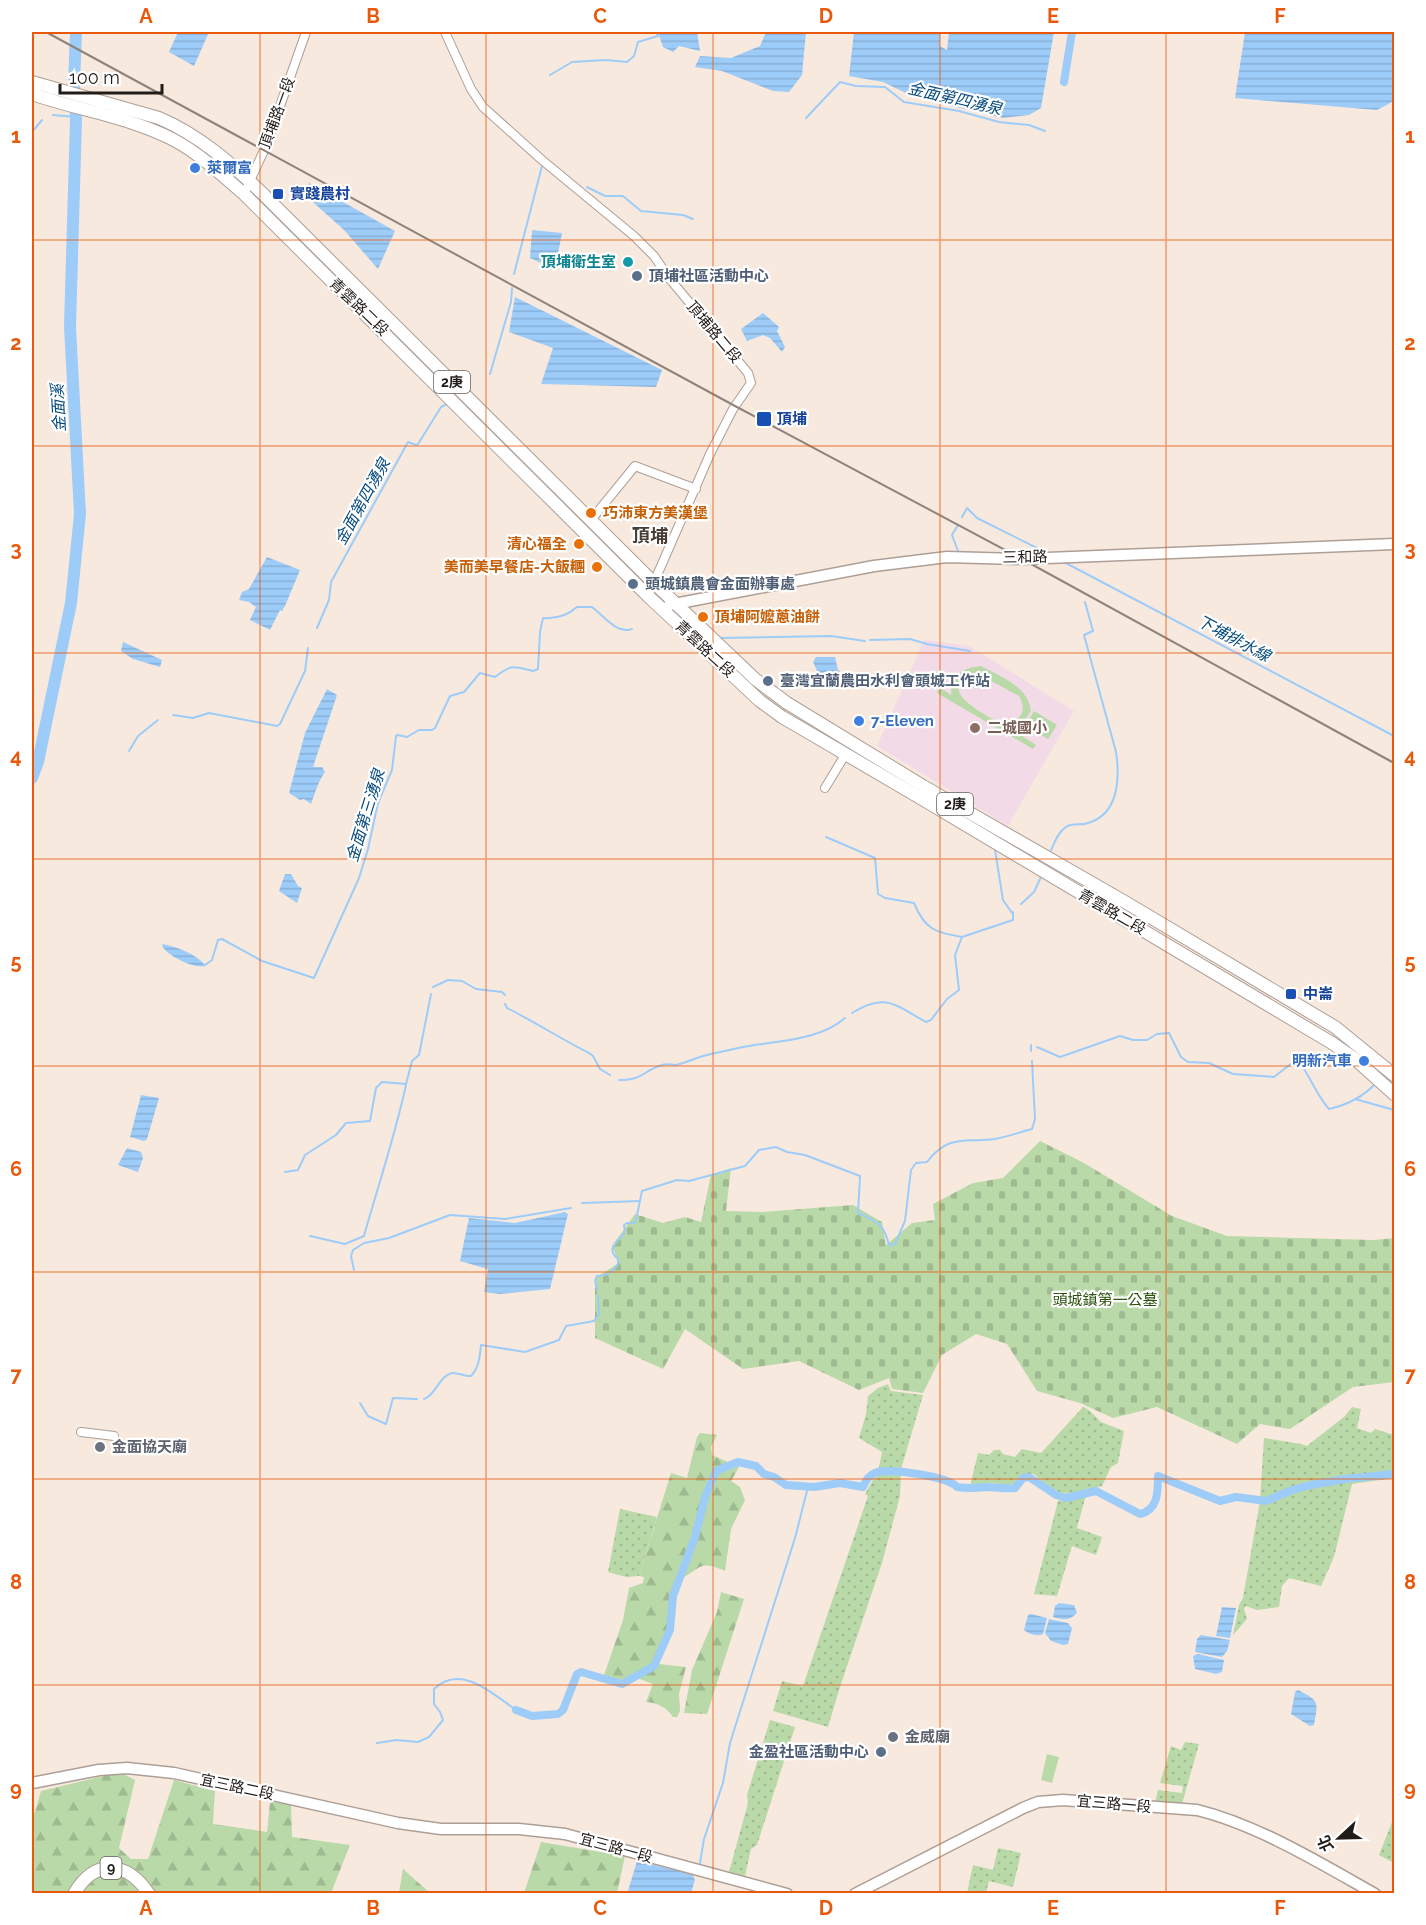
<svg xmlns="http://www.w3.org/2000/svg" width="1426" height="1925" font-family="Raleway,'Noto Sans TC',sans-serif">
	<style>
		.education { fill: #f2dbe7 }
		.grass { fill: url(#grass-dots) }
		.forest { fill: url(#forest-firs) }
		.cemetery { fill: url(#cemetery-stones) }
		.pitch { fill: #b9d9a8; fill-rule: evenodd }
		.water { fill: url(#water-rules) }
		.lines { fill: none; stroke-linecap: round; stroke-linejoin: round }
		.stream { stroke: #9dccf9; stroke-width: 2 }
		.canal { stroke: #9dccf9; stroke-width: 8 }
		.river { stroke: #9dccf9; stroke-width: 12 }
		.street-casing { stroke: #ad9f96; stroke-width: 10 }
		.secondary-casing { stroke: #ad9f96; stroke-width: 13 }
		.primary-casing { stroke: #ad9f96; stroke-width: 14 }
		.street { stroke: #fff; stroke-width: 8 }
		.secondary { stroke: #fff; stroke-width: 10 }
		.primary { stroke: #fff; stroke-width: 12 }
		.rail { stroke: #8d837c; stroke-width: 2 }
		.grid { fill: none; stroke: #e8590c; stroke-width: 1.5; stroke-opacity: 0.55 }
		.shop-dot { fill: #3f7fe0; stroke: #fff; stroke-width: 2 }
		.transit-dot { fill: #1a4fb4; stroke: #fff; stroke-width: 2 }
		.culture-dot { fill: #0f9aa8; stroke: #fff; stroke-width: 2 }
		.service-dot { fill: #5c6f8a; stroke: #fff; stroke-width: 2 }
		.food-dot { fill: #e8710a; stroke: #fff; stroke-width: 2 }
		.education-dot { fill: #8d6e63; stroke: #fff; stroke-width: 2 }
		.worship-dot { fill: #6b7280; stroke: #fff; stroke-width: 2 }
		.labels { text-anchor: middle; stroke-width: 4.5; stroke-linejoin: round; paint-order: stroke }
		.shield { fill: #fff; stroke: #64605d; stroke-width: 1.5 }
		.shield-label { font-size: 14px; font-weight: bold; fill: #211c18 }
		.street-label { font-size: 15px; fill: #211c18; stroke: #fff }
		.shop-label { font-size: 15px; font-weight: bold; fill: #366cbe; stroke: #fff; text-anchor: start }
		.transit-label { font-size: 15px; font-weight: bold; fill: #164399; stroke: #fff; text-anchor: start }
		.culture-label { font-size: 15px; font-weight: bold; fill: #0d838f; stroke: #fff; text-anchor: end }
		.service-label { font-size: 15px; font-weight: bold; fill: #4e5e75; stroke: #fff; text-anchor: start }
		.food-label { font-size: 15px; font-weight: bold; fill: #c56008; stroke: #fff; text-anchor: start }
		.education-label { font-size: 15px; font-weight: bold; fill: #785e54; stroke: #fff; text-anchor: start }
		.park-label { font-size: 15px; fill: #2a500a; stroke: #fff }
		.worship-label { font-size: 15px; font-weight: bold; fill: #5b616d; stroke: #fff; text-anchor: start }
		.water-label { font-size: 16px; font-style: italic; fill: #074b7e; stroke: #fff }
		.quarter-label { font-size: 18px; font-weight: bold; fill: #483d35; stroke: #fff }
		.neatline { fill: none; stroke: #e8590c; stroke-width: 2 }
		.grid-label { font-size: 20px; text-anchor: middle; font-weight: bold; fill: #e8590c }
	</style>
	<defs>
		<pattern id="grass-dots" width="8" height="8" patternUnits="userSpaceOnUse" patternTransform="scale(1.5)"><rect width="8" height="8" fill="#b9d9a8"/><path d="M2 2h.1M6 6h.1" fill="none" stroke="#9fba90" stroke-width="1.8" stroke-linecap="round"/></pattern>
		<pattern id="forest-firs" width="22" height="20" patternUnits="userSpaceOnUse" patternTransform="scale(1.5)"><rect width="22" height="20" fill="#b9d9a8"/><path d="M5 1l3.5 6h-7zM16 11l3.5 6h-7z" fill="#9fba90"/></pattern>
		<pattern id="cemetery-stones" width="16" height="16" patternUnits="userSpaceOnUse" patternTransform="scale(1.5)"><rect width="16" height="16" fill="#b9d9a8"/><path d="M2 7V4a2 2 0 0 1 4 0v3zM10 15v-3a2 2 0 0 1 4 0v3z" fill="#9fba90"/></pattern>
		<pattern id="water-rules" width="6" height="5" patternUnits="userSpaceOnUse" patternTransform="scale(1.5)"><rect width="6" height="5" fill="#9dccf9"/><path d="M0 2.5h6" fill="none" stroke="#87afd5"/></pattern>
	</defs>
	<rect width="100%" height="100%" fill="#f8e9df"/>
	<!-- education -->
	<path class="education" d="M924,640l45,6 105,65 -66,115 -131,-80z"/>
	<!-- grass -->
	<g class="grass">
		<path d="M888,1384l3,7 32,4 -22,74 -1,27 -18,67 -42,124 -12,40 -55,-16 9,-30 21,5 65,-190 -3,-2 9,-16 3,-1 5,-25 -23,-14 7,-24 2,-18 10,-8z"/>
		<path d="M1083,1407l6,3 12,12 23,9 -6,32 -7,4 -9,19c-33,9 -41,15 -68,-12h-8l-11,10 -8,1 -16,-2 -21,3 8,-33 11,2 5,-5h6l3,4 12,3 7,-8 19,4z"/>
		<path d="M1352,1407l9,2 -4,19 14,5 4,-4 19,6v43l-42,6 -18,73 -13,29 -32,-8 -7,8 -3,21 -22,3 -11,-4 -2,3 3,10 -14,16 6,-30 4,-7 17,-97 4,-63 37,6 6,2 38,-30z"/>
		<path d="M1086,1495l-9,33 25,9 -6,18 -24,-9 -15,50 -23,-2 24,-93z"/>
		<path d="M620,1509l37,8 -18,59 -13,1 -18,-5z"/>
		<path d="M770,1720l25,7 -38,118 -6,4 -6,27 -16,-4 19,-69 -1,-8z"/>
		<path d="M1185,1742l14,2 -17,60 -27,-1 3,-13 24,3 1,-7 -23,-3 11,-37 10,4z"/>
		<path d="M1394,1817v46l-15,-8z"/>
		<path d="M998,1848l23,5 -8,34 -24,-6 -3,12h-19l6,-28 20,5z"/>
	</g>
	<!-- forest -->
	<g class="forest">
		<path d="M700,1433l17,2 -6,12 1,8 27,12 -8,14 9,6 5,13 -14,29 -6,42c-28,-12 -22,-2 -47,9l-7,19 -3,31 -14,31 5,3 27,3 -7,27 1,17 -3,6h-4c-7,-10 -15,-14 -27,-15l7,-18 -21,-8 -14,5 -15,-3 20,-58 6,-32 14,-5 1,-6 -5,-1 32,-103 16,5 10,-41z"/>
		<path d="M721,1592l23,7 -37,115 -23,-1 8,-43 25,-58z"/>
		<path d="M120,1772l15,8 -16,68 12,11h17l26,-79 41,11 -2,33 54,8 3,-30 21,1 1,34 58,8 -19,48 -299,1v-73l9,-30z"/>
		<path d="M541,1842l84,14 -8,37h-93z"/>
		<path d="M403,1869l27,24h-31z"/>
	</g>
	<!-- cemetery -->
	<path class="cemetery" d="M1040,1141l44,22 88,53 55,20 147,4 20,-2v144l-41,5 -63,42 -30,-5 -23,20 -80,-37 -44,11 -33,-15 -43,-12 -30,-47 -31,-10 -34,21 -19,38 -31,-4 -3,-11 -30,12 -60,-29 -56,8 -58,-40 -22,40 -68,-31v-60l24,-15 -7,-17 23,-32 28,9 22,-6 16,5 10,-47 20,-7 -5,43 35,1 92,-7 29,17 4,23 26,-22 23,-3 -2,-16 40,-21 30,-5z"/>
	<!-- pitch -->
	<g class="pitch">
		<path d="M981,666c20,11 47,20 50,45l-7,11 -11,8 23,15 -3,4 -96,-56 2,-6 12,8c1,-21 10,-27 30,-29zM973,674h5l41,22c10,18 -1,26 -18,28 -15,-9 -68,-34 -28,-50z"/>
		<path d="M1034,711l23,14 -9,14 -23,-13z"/>
		<path d="M1047,1754l12,3 -7,26 -11,-3z"/>
	</g>
	<!-- water -->
	<g class="water">
		<path d="M178,32h31l-15,34 -25,-14z"/>
		<path d="M658,32h39l3,19 -21,-5 -6,6 -10,-5z"/>
		<path d="M766,32h40l-4,43 -13,17 -16,-1 -51,-20 -27,-4 5,-11 31,2 29,-12z"/>
		<path d="M854,32h86v14l7,4 2,-18h105l-13,76 -12,7 -26,3 -89,-21 -31,-15 -34,-6z"/>
		<path d="M1245,32h149v69l-17,9 -142,-12z"/>
		<path d="M309,183l86,48 -17,38 -34,-39 -39,-35z"/>
		<path d="M532,230l30,3 -7,36 -25,-11z"/>
		<path d="M515,297l147,73 -6,17 -115,-3 12,-36 -44,-16z"/>
		<path d="M763,313l16,14 -2,4 8,16 -3,5 -12,-14 -7,-3 -16,6 -6,-12z"/>
		<path d="M267,557l33,13 -15,36 -3,5 -2,-1 -10,20 -20,-10 6,-13 -7,-5 -10,-2 3,-8 7,-3z"/>
		<path d="M123,642l39,18 -2,7 -27,-8 -12,-8z"/>
		<path d="M816,657h19l3,13 5,4 1,8 -4,3 -4,-8 -15,3 -8,-18z"/>
		<path d="M327,689l10,6 -24,72h9l3,5c-7,10 -10,21 -14,32l-7,-5 -4,1 -11,-7 16,-60z"/>
		<path d="M285,874h6l7,12 4,2 -5,15 -18,-12z"/>
		<path d="M163,944c16,4 32,9 43,22 -13,3 -38,-10 -44,-20z"/>
		<path d="M141,1095l18,3 -12,41 -3,2 -14,-4z"/>
		<path d="M127,1148l14,4 2,6 -5,14 -20,-7z"/>
		<path d="M565,1212l3,2 -18,75 -50,5 -16,-2 4,-23 -28,-8 9,-43 46,5z"/>
		<path d="M1059,1603l15,2 3,8c-8,8 -14,7 -24,4l2,-11z"/>
		<path d="M1222,1607l14,1 -6,30 -14,-2z"/>
		<path d="M1031,1614l16,4 -4,16c-6,3 -14,0 -19,-4l4,-15z"/>
		<path d="M1049,1619l19,4 4,5 -4,16 -5,1 -12,-4 -6,-8z"/>
		<path d="M1201,1635l29,5 -3,11 -5,6 -27,-5 2,-13z"/>
		<path d="M1198,1654l26,6 -2,12 -6,2 -21,-5 -2,-13z"/>
		<path d="M1298,1690c22,11 20,12 16,35l-4,1 -19,-12 4,-22z"/>
		<path d="M637,1861l55,13 3,6 -4,13 -57,1 -6,-3z"/>
	</g>
	<g class="lines">
		<!-- stream -->
		<g class="stream">
			<path d="M550,75l22,-13 34,-2 21,2 7,-6 4,-14 20,-6 -2,-4"/>
			<path d="M53,115l23,2"/>
			<path d="M806,118l34,-36 16,4 29,1 19,15 55,9 40,11 30,3 16,6"/>
			<path d="M32,132l10,-12"/>
			<path d="M587,187l18,9h18l18,15 42,4 10,4"/>
			<path d="M514,274l28,-108 3,-1"/>
			<path d="M490,374l21,-72 1,-14"/>
			<path d="M962,517l5,-9 10,10 60,30"/>
			<path d="M958,525l-6,10 6,16"/>
			<path d="M1062,561l332,175"/>
			<path d="M317,628l12,-28 2,-18 77,-140 8,3 2,-1 23,-37 6,-3"/>
			<path d="M720,638l111,-2 34,5"/>
			<path d="M870,640l40,-1 17,5 43,7"/>
			<path d="M173,715l20,3 16,-5 68,13 3,-2 25,-53 3,-23"/>
			<path d="M129,751l9,-15 20,-16"/>
			<path d="M826,837l49,21 3,36 7,4 29,5c11,27 21,29 48,34"/>
			<path d="M995,850l8,50 9,13"/>
			<path d="M1051,850c4,-8 7,-18 15,-23 6,-5 15,-1 22,-4 31,-9 32,-45 28,-71l-32,-117 9,-4 -8,-29"/>
			<path d="M1021,904l13,-12 7,-15"/>
			<path d="M205,965l7,-5 6,-20 4,-1 40,22 52,17 45,-100 9,-29 10,-46 14,-33 4,-34 2,-1 9,2 12,-7h13l3,-2 15,-32 14,-4 16,-19 15,4c17,-13 17,-11 38,-6l5,-2 2,-37 3,-14c13,1 24,-2 34,-11h15c11,8 25,28 40,22"/>
			<path d="M433,987l15,-7 14,1 14,8 26,3 3,3"/>
			<path d="M505,1004l2,4c28,14 54,31 82,45l4,3 7,13 10,6"/>
			<path d="M852,1013c33,-21 43,-8 74,9l5,-2 16,-21 12,-9 -4,-35 7,-18 51,-17v-8"/>
			<path d="M1031,1045v6"/>
			<path d="M1037,1047l23,10 60,-21 13,4h14l10,-6 12,-1 12,24 7,5 21,1 24,11 41,3 18,-14h8c11,15 17,33 29,46 18,-4 35,-13 47,-26"/>
			<path d="M619,1080c23,1 25,-10 43,-15 4,-2 9,0 14,0 10,-2 21,-8 31,-10 18,-4 37,-9 55,-11 27,-4 62,-7 83,-26"/>
			<path d="M1355,1099l39,11"/>
			<path d="M285,1172l13,-2 7,-15 31,-20 10,-12 24,-2 6,-33 6,-6 24,2 6,-23 7,-6 12,-61"/>
			<path d="M582,1203l58,-2"/>
			<path d="M310,1236l35,8 19,-8c14,-50 31,-100 42,-151"/>
			<path d="M354,1270l-3,-14 2,-6 11,-7 25,-5 61,-23 55,4 66,-11"/>
			<path d="M597,1290l-2,-10 2,-4c10,0 16,-4 21,-12v-5c-14,-12 2,-17 7,-28l-1,-6 3,-2h7l2,-3 6,-29 35,-11 12,1 56,-15 14,-16 17,-3 11,5 18,3 55,21 -2,37c20,9 26,11 31,32l6,-1 10,-23 6,-51 5,-7 11,-1c21,-28 37,-19 68,-23 12,-2 25,-7 37,-10l3,-10 -3,-58"/>
			<path d="M424,1399c12,-4 15,-23 28,-26 6,-1 13,4 19,3 8,-8 9,-20 10,-31l44,7 34,-12 7,-14 28,-5 5,-6 -1,-19"/>
			<path d="M360,1403l8,13 18,8 7,-26 24,1"/>
			<path d="M377,1743l19,-3 22,2 11,-5 14,-17 -3,-8 -6,-8v-15c27,-26 59,5 82,21"/>
			<path d="M700,1863l4,-24 19,-56 7,-40 65,-205 13,-51"/>
		</g>
		<!-- canal -->
		<g class="canal">
			<path d="M1064,82l8,-50"/>
			<path d="M516,1710l16,6 26,-2 5,-4 14,-36 4,-2 41,12 32,-18 16,-36 3,-34 22,-59 10,-40 11,-26 22,-9 18,4 8,8 10,3 12,8 28,2 26,-4 23,4c3,-6 5,-11 12,-14 13,-6 74,4 82,14 11,2 19,1 29,0 10,0 19,2 29,1l8,-10 6,-1 27,18 10,3 30,-7 44,23c18,-4 18,-22 18,-38l62,25 16,-4 30,4 26,-11 19,-5 34,-6 49,-5"/>
		</g>
		<!-- river -->
		<path class="river" d="M32,778l6,-16 33,-159 9,-89 -10,-187 6,-208 -2,-35 2,-52"/>
		<!-- street casing -->
		<g class="street-casing">
			<g id="street">
				<path d="M445,32l26,57 12,18 59,53 92,76 20,20 15,22 79,95 3,10 -18,26 -23,45 -62,142"/>
				<path d="M244,194l22,-48 40,-114"/>
				<path d="M591,520l44,-54 61,23"/>
				<path d="M825,788l20,-33"/>
				<path d="M81,1432l33,4"/>
			</g>
		</g>
		<!-- secondary casing -->
		<g class="secondary-casing">
			<g id="secondary">
				<path d="M669,605l205,-39 73,-9 75,2 372,-15"/>
				<path d="M32,1783l67,-13 28,-2 47,5 224,50 43,6h78l46,5 222,60"/>
				<path d="M855,1894l168,-86 15,-6 25,-2 134,10c61,15 123,53 178,84"/>
			</g>
		</g>
		<!-- primary casing -->
		<g class="primary-casing">
			<g id="primary">
				<path d="M32,82l127,36c40,17 73,46 104,76l390,388 102,97 32,24 136,83 202,116 210,125 59,48"/>
				<path d="M32,94c46,16 98,23 142,46 26,14 48,35 70,54l404,402 112,105 22,16 48,28 99,58 403,240 23,16 39,35"/>
				<path d="M74,1894c21,-36 53,-33 75,0"/>
			</g>
		</g>
		<!-- street -->
		<use href="#street" class="street"/>
		<!-- secondary -->
		<use href="#secondary" class="secondary"/>
		<!-- primary -->
		<use href="#primary" class="primary"/>
		<!-- rail -->
		<path class="rail" d="M46,32l689,374 287,153 372,204"/>
	</g>
	<!-- grid -->
	<path class="grid" d="M260,32v1862M486,32v1862M713,32v1862M940,32v1862M1166,32v1862M32,240h1362M32,446h1362M32,653h1362M32,859h1362M32,1066h1362M32,1272h1362M32,1479h1362M32,1685h1362"/>
	<!-- markers -->
	<g class="shop-dot">
		<circle cx="195" cy="168" r="6"/>
		<circle cx="859" cy="721" r="6"/>
		<circle cx="1364" cy="1061" r="6"/>
	</g>
	<g class="transit-dot">
		<rect x="272" y="188" width="12" height="12" rx="3"/>
		<rect x="756" y="411" width="16" height="16" rx="3"/>
		<rect x="1285" y="988" width="12" height="12" rx="3"/>
	</g>
	<circle class="culture-dot" cx="628" cy="262" r="6"/>
	<g class="service-dot">
		<circle cx="637" cy="276" r="6"/>
		<circle cx="633" cy="584" r="6"/>
		<circle cx="768" cy="681" r="6"/>
		<circle cx="881" cy="1752" r="6"/>
	</g>
	<g class="food-dot">
		<circle cx="591" cy="513" r="6"/>
		<circle cx="579" cy="544" r="6"/>
		<circle cx="597" cy="567" r="6"/>
		<circle cx="703" cy="617" r="6"/>
	</g>
	<circle class="education-dot" cx="975" cy="728" r="6"/>
	<g class="worship-dot">
		<circle cx="100" cy="1447" r="6"/>
		<circle cx="893" cy="1737" r="6"/>
	</g>
	<g class="labels">
		<!-- shield labels -->
		<g class="shield">
			<rect x="434" y="371" width="36" height="22" rx="4.5"/>
			<rect x="937" y="793" width="36" height="22" rx="4.5"/>
			<rect x="100.5" y="1857" width="21" height="22" rx="4.5"/>
		</g>
		<g class="shield-label">
			<text x="452" y="387">2庚</text>
			<text x="955" y="809">2庚</text>
			<text x="111" y="1873">9</text>
		</g>
		<!-- street labels -->
		<g class="street-label">
			<text transform="translate(277 113) rotate(-70)" y="5">頂埔路一段</text>
			<text transform="translate(359 307) rotate(44)" y="5">青雲路二段</text>
			<text transform="translate(714 332) rotate(50)" y="5">頂埔路二段</text>
			<text transform="translate(1025 557) rotate(-1)" y="5">三和路</text>
			<text transform="translate(705 649) rotate(43)" y="5">青雲路二段</text>
			<text transform="translate(1112 912) rotate(30)" y="5">青雲路二段</text>
			<text transform="translate(237 1787) rotate(12)" y="5">宜三路二段</text>
			<text transform="translate(1114 1804) rotate(5)" y="5">宜三路一段</text>
			<text transform="translate(616 1848) rotate(15)" y="5">宜三路一段</text>
		</g>
		<!-- shop labels -->
		<g class="shop-label">
			<text x="207" y="173">萊爾富</text>
			<text x="871" y="726">7-Eleven</text>
			<text x="1352" y="1066" text-anchor="end">明新汽車</text>
		</g>
		<!-- transit labels -->
		<g class="transit-label">
			<text x="290" y="199">實踐農村</text>
			<text x="777" y="424">頂埔</text>
			<text x="1303" y="999">中崙</text>
		</g>
		<!-- culture labels -->
		<g class="culture-label">
			<text x="616" y="267">頂埔衛生室</text>
		</g>
		<!-- service labels -->
		<g class="service-label">
			<text x="649" y="281">頂埔社區活動中心</text>
			<text x="645" y="589">頭城鎮農會金面辦事處</text>
			<text x="780" y="686">臺灣宜蘭農田水利會頭城工作站</text>
			<text x="869" y="1757" text-anchor="end">金盈社區活動中心</text>
		</g>
		<!-- food labels -->
		<g class="food-label">
			<text x="603" y="518">巧沛東方美漢堡</text>
			<text x="567" y="549" text-anchor="end">清心福全</text>
			<text x="585" y="572" text-anchor="end">美而美早餐店-大飯糰</text>
			<text x="715" y="622">頂埔阿嬤蔥油餅</text>
		</g>
		<!-- education labels -->
		<g class="education-label">
			<text x="987" y="733">二城國小</text>
		</g>
		<!-- park labels -->
		<g class="park-label">
			<text x="1105" y="1305">頭城鎮第一公墓</text>
		</g>
		<!-- worship labels -->
		<g class="worship-label">
			<text x="112" y="1452">金面協天廟</text>
			<text x="905" y="1742">金威廟</text>
		</g>
		<!-- water labels -->
		<g class="water-label">
			<text transform="translate(955 98) rotate(13)" y="6">金面第四湧泉</text>
			<text transform="translate(58 408) rotate(-93)" y="6">金面溪</text>
			<text transform="translate(362 501) rotate(-61)" y="6">金面第四湧泉</text>
			<text transform="translate(1234 638) rotate(28)" y="6">下埔排水線</text>
			<text transform="translate(365 815) rotate(-73)" y="6">金面第三湧泉</text>
		</g>
		<!-- quarter labels -->
		<g class="quarter-label">
			<text x="650" y="542">頂埔</text>
		</g>
	</g>
	<!-- border -->
	<rect width="1426" height="1925" fill="none" stroke="#ffffff" stroke-width="66"/>
	<!-- north arrow -->
	<g transform="translate(1339 1838) rotate(248)" stroke="#ffffff" stroke-width="4.5" paint-order="stroke">
	<path d="M0-4.5L10 22L0 15L-10 22Z" fill="#211c18"/>
	<text y="-9" font-size="16" font-weight="bold" text-anchor="middle" fill="#211c18">北</text>
	</g>
	<!-- scale -->
	<path d="M60 84v9h102v-9" fill="none" stroke="#211c18" stroke-width="3"/>
	<text x="69" y="84" font-size="18" fill="#211c18" stroke="#ffffff" stroke-width="4.5" paint-order="stroke">100 m</text>
	<rect x="33" y="33" width="1360" height="1859" class="neatline"/>
	<g class="grid-label">
		<text x="146" y="23">A</text>
		<text x="373" y="23">B</text>
		<text x="600" y="23">C</text>
		<text x="826" y="23">D</text>
		<text x="1053" y="23">E</text>
		<text x="1280" y="23">F</text>
		<text x="16" y="143">1</text>
		<text x="1410" y="143">1</text>
		<text x="16" y="350">2</text>
		<text x="1410" y="350">2</text>
		<text x="16" y="556">3</text>
		<text x="1410" y="556">3</text>
		<text x="16" y="763">4</text>
		<text x="1410" y="763">4</text>
		<text x="16" y="969">5</text>
		<text x="1410" y="969">5</text>
		<text x="16" y="1176">6</text>
		<text x="1410" y="1176">6</text>
		<text x="16" y="1382">7</text>
		<text x="1410" y="1382">7</text>
		<text x="16" y="1589">8</text>
		<text x="1410" y="1589">8</text>
		<text x="16" y="1796">9</text>
		<text x="1410" y="1796">9</text>
		<text x="146" y="1915">A</text>
		<text x="373" y="1915">B</text>
		<text x="600" y="1915">C</text>
		<text x="826" y="1915">D</text>
		<text x="1053" y="1915">E</text>
		<text x="1280" y="1915">F</text>
	</g>
</svg>
